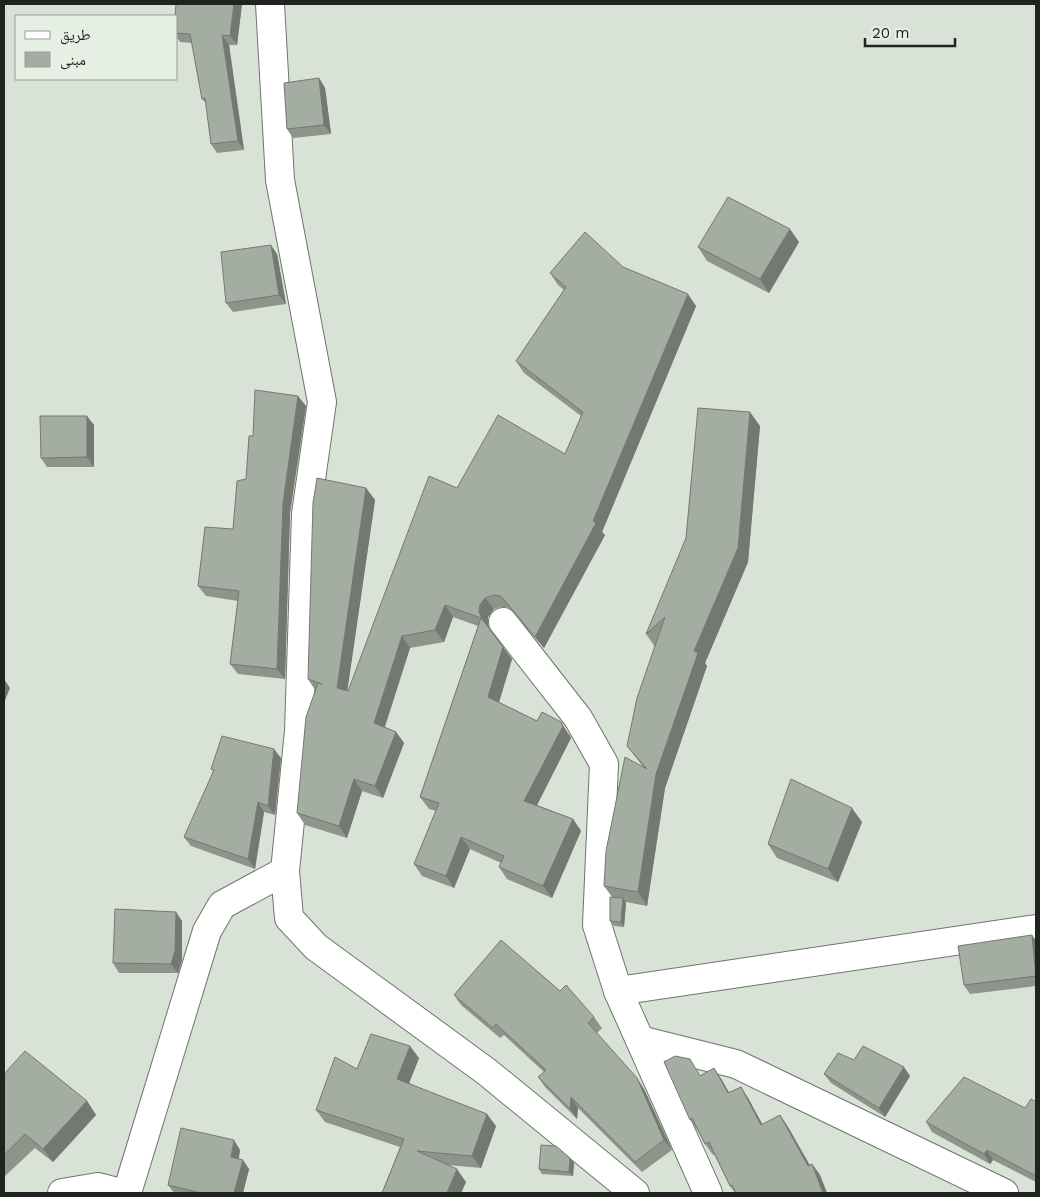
<svg xmlns="http://www.w3.org/2000/svg" width="1040" height="1197" font-family="'Work Sans','Noto Naskh Arabic',sans-serif">
	<style>
		.lines { fill: none; stroke-linecap: round; stroke-linejoin: round }
		.street-casing { stroke: #6e766c; stroke-width: 30 }
		.street { stroke: #fff; stroke-width: 28 }
		.wall { fill: #8d958b }
		.shaded-wall { fill: #737971 }
		.building { fill: #a4ada2; stroke: #737971 }
	</style>
	<rect width="100%" height="100%" fill="#d9e2d6"/>
	<g class="lines">
		<!-- street casing -->
		<g class="street-casing">
			<g id="street">
				<path d="M270,4l10,176 42,222 -16,112 -7,217 -14,140 4,47 27,29 171,125 148,121"/>
				<path d="M503,622l75,96 26,46 -7,161 21,66 90,202"/>
				<path d="M618,991l418,-62"/>
				<path d="M640,1040l96,24 268,129"/>
				<path d="M62,1193l36,-6 23,6"/>
				<path d="M127,1193l80,-262 15,-26 63,-34"/>
			</g>
		</g>
		<!-- street -->
		<use href="#street" class="street"/>
	</g>
	<!-- wall -->
	<g class="wall">
		<path d="M242,4l-5,41h-8l15,105 -27,3 -6,-9 -5,-41 -4,-4 -10,-56 -12,-1 -4,-6v-20z"/>
		<path d="M319,78l6,10 6,46 -38,4 -6,-9z"/>
		<path d="M799,242l-30,51 -62,-32 -9,-14z"/>
		<path d="M277,254l9,50 -53,8 -7,-9z"/>
		<path d="M623,267l73,39 -94,226 3,3 -61,113 -35,-40 -8,-1 -7,2 -6,8v7l2,5 22,30 -13,43 38,19 32,13 2,4 -34,67 36,14 8,12 -29,67 -45,-19 -8,-12 2,-4 -31,-14 -16,39 -32,-12 -8,-12 22,-53 -7,-2 -9,-12 58,-171 -25,-9 -9,25 -34,6 -25,79 11,5 8,11 -21,55 -21,-7 -15,47 -42,-13 -8,-12 18,-123 -7,-11 58,-191 9,12 -28,191h1l109,-203 108,-34 16,-38 -57,-43 -8,-12 48,-71 -6,-5 -8,-12z"/>
		<path d="M306,406l-16,107 -5,166 -47,-5 -8,-10 8,-63 -32,-5 -8,-10 35,-57 13,-50 7,-43z"/>
		<path d="M94,425v42h-47l-6,-9z"/>
		<path d="M760,426l-12,136 -43,101 2,3 -42,122 -18,118 -21,-4 -2,25 -10,-1 -4,-5 2,-24 -8,-11 40,-118 -17,-22 28,-99 -9,-13z"/>
		<path d="M281,758l-6,57 -11,-3 -9,57 -64,-23 -7,-9 30,-65 -3,-3z"/>
		<path d="M862,822l-24,60 -61,-24 -9,-14z"/>
		<path d="M182,921v39l-4,13h-59l-6,-10z"/>
		<path d="M1032,935l4,6v45l-66,8 -6,-9z"/>
		<path d="M560,991l34,26 8,11 -5,5 47,56 28,61 -30,22 -64,-64 -1,11 -32,-32 -7,-10 6,-5 -40,-37 -4,3 -39,-33 -7,-10z"/>
		<path d="M419,1058l-10,25 87,43 -15,42 -33,-3 18,17 -5,11h-79l18,-46 -75,-25 -9,-12 41,-41z"/>
		<path d="M854,1060l56,16 -25,41 -54,-34 -7,-9z"/>
		<path d="M714,1068l15,25 12,-6 7,11 15,27 17,-10 8,12 22,38 2,-1 8,11 7,18h-92l-5,-7 -16,-32 -1,1 -8,-11 -7,-13 -8,-11 11,-45z"/>
		<path d="M4,1074l83,27 9,14 -43,47 -18,-14 -31,29z"/>
		<path d="M1036,1102v80l-43,-22 -3,4 -58,-32 -6,-10 99,-14z"/>
		<path d="M240,1150l-1,9 10,10 -6,24h-69l-6,-8z"/>
		<path d="M574,1163l-1,13 -31,-2 -3,-5z"/>
	</g>
	<!-- shaded-wall -->
	<g class="shaded-wall">
		<path d="M234,4h8l-5,41 -7,-9z"/>
		<path d="M222,35l7,10 15,105 -6,-9z"/>
		<path d="M319,78l6,10 6,46 -7,-9z"/>
		<path d="M790,229l9,13 -30,51 -9,-14z"/>
		<path d="M271,245l6,9 9,50 -7,-9z"/>
		<path d="M688,294l8,12 -94,226 3,3 -61,113 -9,-11 58,-116z"/>
		<path d="M298,396l8,10 -16,107 -5,166 -8,-10 6,-166z"/>
		<path d="M750,412l10,14 -12,136 -43,101 2,3 -42,122 -18,118 -9,-14 18,-118 38,-123z"/>
		<path d="M87,416l7,9v42l-7,-10z"/>
		<path d="M366,488l9,12 -29,200 -9,-12z"/>
		<path d="M485,598l9,11 -6,8v7l2,7 -8,-12 -3,-7 1,-7z"/>
		<path d="M445,605l8,12 -9,25 -9,-12z"/>
		<path d="M402,636l8,12 -28,87 -8,-12z"/>
		<path d="M503,647l9,12 -15,50 -9,-12z"/>
		<path d="M4,679l6,9 -6,15z"/>
		<path d="M561,722l10,16 -38,75 -9,-12z"/>
		<path d="M396,732l8,11 -21,55 -8,-12z"/>
		<path d="M274,749l7,9 -6,57 -7,-9z"/>
		<path d="M354,779l8,12 -15,47 -8,-12z"/>
		<path d="M258,802l6,10 -9,57 -7,-10z"/>
		<path d="M852,808l10,14 -24,60 -10,-13z"/>
		<path d="M573,819l8,12 -29,67 -9,-12z"/>
		<path d="M461,837l9,12 -16,39 -8,-12z"/>
		<path d="M623,898l3,5 -2,24 -3,-5z"/>
		<path d="M176,912l6,9v39l-4,13 -7,-9z"/>
		<path d="M1032,935l4,6v31z"/>
		<path d="M410,1046l9,12 -13,33 -9,-12z"/>
		<path d="M904,1067l6,9 -25,41 -6,-9z"/>
		<path d="M714,1068l8,12 14,25 -8,-12z"/>
		<path d="M637,1078l7,11 28,61 -8,-10z"/>
		<path d="M741,1087l7,11 21,39 -8,-12z"/>
		<path d="M571,1097l7,11 -1,11 -7,-10z"/>
		<path d="M87,1101l9,14 -43,47 -10,-13z"/>
		<path d="M487,1114l9,12 -15,42 -9,-12z"/>
		<path d="M780,1115l8,12 28,50 -8,-11z"/>
		<path d="M234,1140l6,10 -3,16 -6,-9z"/>
		<path d="M987,1150l6,10 -3,4 -6,-10z"/>
		<path d="M570,1158l4,5 -1,13 -4,-4z"/>
		<path d="M243,1160l6,9 -6,24h-9z"/>
		<path d="M812,1164l8,11 7,18h-4z"/>
		<path d="M457,1169l9,13 -5,11h-14z"/>
	</g>
	<!-- building -->
	<g class="building">
		<path d="M176,4h58l-4,32 -8,-1 16,106 -27,3 -6,-46 -3,1 -12,-65 -14,-1v-17h-1z"/>
		<path d="M319,78l5,47 -37,4 -3,-46z"/>
		<path d="M728,197l62,32 -30,50 -62,-32z"/>
		<path d="M585,232l38,35 65,27 -95,227 3,2 -61,114 -34,-41 -8,-1 -8,3 -5,7 -1,7 3,7 21,28 -15,50 49,24 5,-9 19,10 2,4 -39,75 49,18 -30,67 -44,-19 5,-11 -43,-19 -15,39 -32,-12 25,-61 -19,-6 61,-179 -36,-13 -10,25 -33,6 -28,87 22,9 -21,54 -21,-7 -15,47 -42,-13 9,-96 12,-34 4,1 -14,-5 5,-176 4,-25 49,10 -29,200 11,3 81,-215 28,12 41,-73 67,39 18,-42 -67,-51 50,-74 -16,-14z"/>
		<path d="M271,245l8,50 -53,8 -5,-51z"/>
		<path d="M255,390l43,6 -15,107 -6,166 -47,-5 9,-73 -41,-5 7,-59 28,2 4,-48 9,-2 3,-43h4z"/>
		<path d="M698,408l52,4 -12,136 -44,103 4,2 -42,121 -18,118 -34,-6 2,-35 19,-94 22,12 -20,-23 10,-48 28,-81 -19,17 40,-96z"/>
		<path d="M40,416h47v41l-46,1z"/>
		<path d="M222,736l52,13 -6,57 -10,-4 -10,57 -64,-22 30,-67 -3,-1z"/>
		<path d="M791,779l61,29 -24,61 -60,-25z"/>
		<path d="M610,897l13,1 -2,24 -11,-1z"/>
		<path d="M115,909l61,3 -1,39 -4,13 -58,-1z"/>
		<path d="M1032,935l4,41 -72,9 -6,-39z"/>
		<path d="M501,940l59,51 6,-6 28,32 -6,6 49,55 27,62 -29,22 -64,-65 -1,12 -32,-32 8,-7 -50,-46 -3,4 -39,-33z"/>
		<path d="M371,1034l39,12 -13,33 90,35 -15,42 -55,-5 40,18 -10,24h-65l22,-54 -88,-29 19,-53 22,12z"/>
		<path d="M863,1046l41,21 -25,41 -55,-34 14,-21 16,7z"/>
		<path d="M25,1051l62,50 -44,48 -18,-15 -21,21v-81z"/>
		<path d="M675,1056l15,3 10,17 14,-8 14,25 13,-6 20,38 19,-10 28,51 4,-2 11,29h-87l-4,-8 -2,1 -21,-44 -4,2 -13,-26 -2,2 -26,-58z"/>
		<path d="M964,1077l61,31 6,-9 5,3v74l-49,-26 -3,4 -58,-32z"/>
		<path d="M181,1128l53,12 -3,17 12,3 -9,33h-33l-33,-8z"/>
		<path d="M541,1145l15,1 14,12 -1,14 -30,-3z"/>
	</g>
	<!-- border -->
	<rect width="1040" height="1197" fill="none" stroke="#20231f" stroke-width="10"/>
	<!-- legend -->
	<rect x="15" y="15" width="162" height="65" fill="#e6efe4" stroke="#979d95"/>
	<rect x="25" y="31" width="25" height="8" fill="#ffffff" stroke="#979d95"/>
	<text x="60" y="40" font-size="15" fill="#20231f">طريق</text>
	<rect x="25" y="52" width="25" height="15" fill="#a4ada2" stroke="#979d95"/>
	<text x="60" y="65" font-size="15" fill="#20231f">مبنى</text>
	<!-- scale -->
	<path d="M865 38v8h90v-8" fill="none" stroke="#20231f" stroke-width="2.5"/>
	<text x="872" y="38" font-size="15" fill="#20231f" stroke="#e6efe4" stroke-width="4" paint-order="stroke">20 m</text>
</svg>
